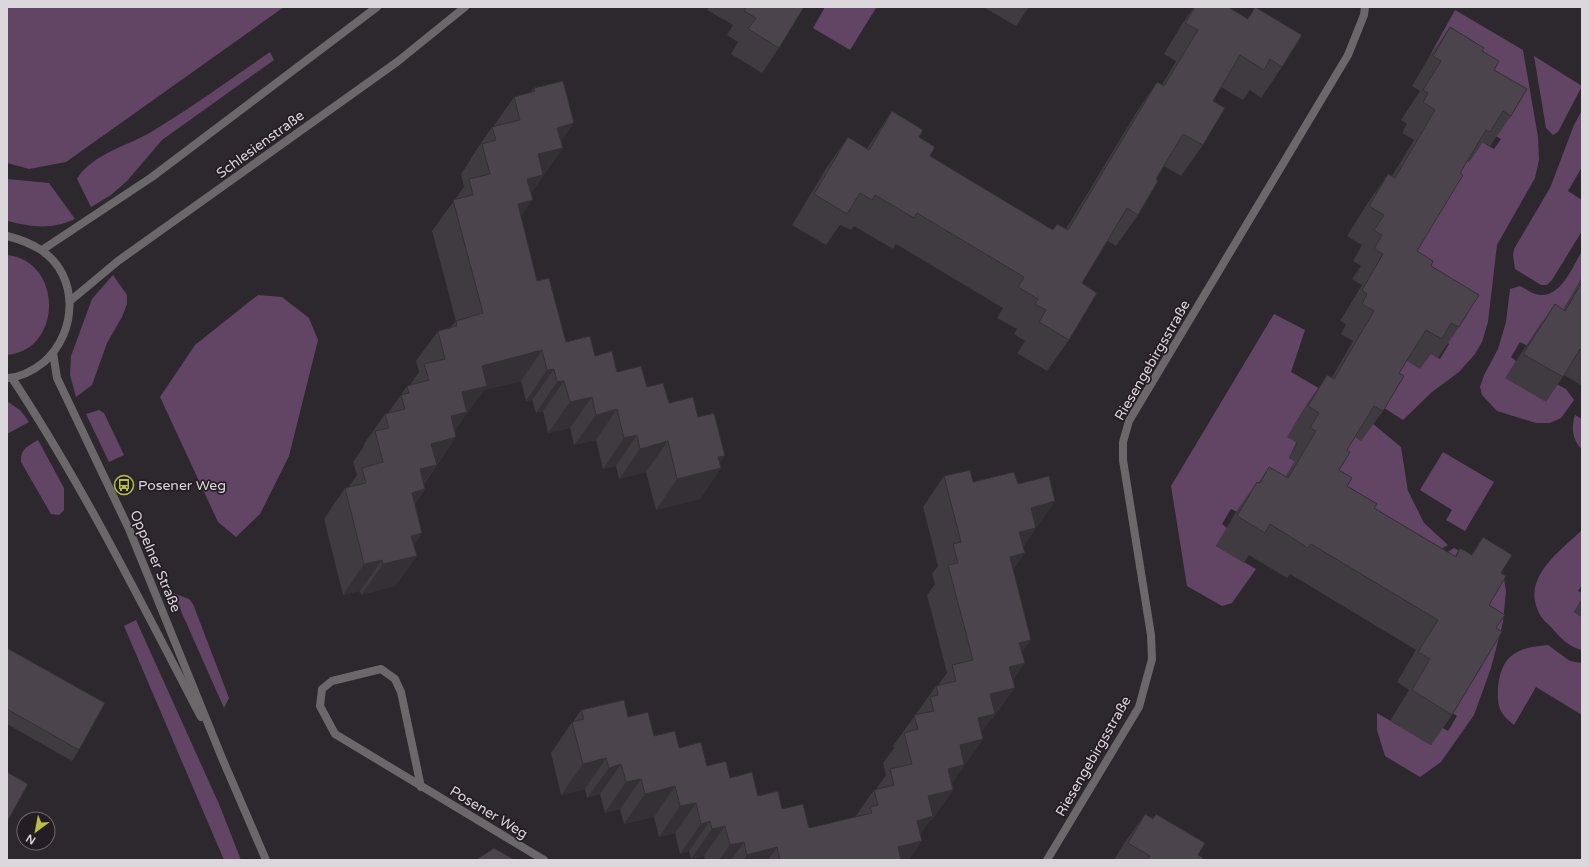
<svg xmlns="http://www.w3.org/2000/svg" width="1589" height="867" font-family="'Varela Round',sans-serif">
	<style>
		.green { fill: #624565 }
		.lines { fill: none; stroke-linecap: round; stroke-linejoin: round }
		.minor { stroke: #6b676b; stroke-width: 8 }
		.tertiary { stroke: #6b676b; stroke-width: 8 }
		.wall { fill: #403a41 }
		.shaded-wall { fill: #343035 }
		.building { fill: #4b444c; stroke: #343035 }
		.labels { text-anchor: middle; stroke-width: 3.5; stroke-linejoin: round; paint-order: stroke }
		.street-label { font-size: 14px; fill: #dcd7dc; stroke: #241d24 }
		.poi-label { font-size: 14px; fill: #dcd7dc; stroke: #241d24; text-anchor: start }
	</style>
	<rect width="100%" height="100%" fill="#2d272e"/>
	<!-- green -->
	<g class="green">
		<path d="M7,7h277l-218,155 -37,7 -22,-6z"/>
		<path d="M825,7h50l1,1 -26,42 -37,-22z"/>
		<path d="M1455,10l68,40 15,87 1,23 -4,18 -38,67 -9,77 -6,20 -7,12 -16,18 -27,20 -29,28 -25,-16 21,-48 31,-3 10,6 9,-15 -54,-63 70,-121 4,2 13,-20 12,7 7,-10 -5,-3 -49,-67 -18,-12z"/>
		<path d="M270,52l4,8 -112,80 -35,41 -16,14 -20,12 -14,-28c15,-26 55,-34 79,-50 39,-24 76,-51 114,-77z"/>
		<path d="M1534,56l48,30 -24,46 -5,3 -7,-7z"/>
		<path d="M1582,110v57l-14,24 14,9v31l-30,49 -5,5h-6l-26,-16 -2,-14 1,-6 36,-61 24,-63z"/>
		<path d="M7,179l42,4 26,36c-25,11 -42,8 -68,2z"/>
		<path d="M1582,251v28l-19,31 -35,36 -8,-4 -9,15 5,4 -10,17 50,6 10,5 8,11 -13,18 -11,5h-14l-39,-12 -15,-16 -2,-8 4,-12 14,-26 8,-27 4,-33 10,-3c7,3 14,10 22,9 20,0 31,-29 40,-44z"/>
		<path d="M7,255c56,6 56,95 0,100z"/>
		<path d="M113,275l14,20v9l-5,13 -15,26 -15,42 -16,12 -6,-22 1,-19 21,-57z"/>
		<path d="M258,295l24,2 27,21 9,22 -29,116 -29,58 -24,23 -18,-15 -58,-125 35,-52z"/>
		<path d="M1274,314l31,16 -14,42 31,18 -33,68 11,6 -11,18 -50,31 -8,-4 -9,15 5,4 -11,18 40,23 -24,34 -10,3 -35,-20 -16,-100z"/>
		<path d="M7,401l14,10 8,11 -22,12z"/>
		<path d="M99,410l5,3 20,42 -15,7 -23,-48z"/>
		<path d="M1575,415l7,4v31c-10,-11 -11,-22 -7,-35z"/>
		<path d="M1372,423l29,24 7,44 16,32 24,22 -37,21 -82,-84 23,-46z"/>
		<path d="M38,440l26,48v22l-5,5 -8,-1 -30,-52c-1,-13 7,-16 17,-22z"/>
		<path d="M1443,452l51,30 -29,49 -19,-11 6,-10 -32,-20z"/>
		<path d="M1582,530v55l-4,6 4,2v6l-8,13 8,5v33c-14,-3 -22,-13 -31,-23 -4,-4 -10,-9 -12,-14 -18,-35 21,-62 43,-83z"/>
		<path d="M1454,548l45,24 5,7 2,12 -3,31 -12,46 -17,47 -33,47 -21,15 -35,-21 -8,-26v-17l54,32 10,-18 7,4 9,-15 -6,-4 -32,-141z"/>
		<path d="M173,593l16,6 4,5 36,94 -5,10z"/>
		<path d="M136,620l83,184 22,56h-17l-100,-234z"/>
		<path d="M1548,645l22,16 12,2v52l-46,-28 -22,38c-6,-5 -13,-11 -15,-19 -3,-14 -1,-38 11,-49 11,-10 24,-10 38,-12z"/>
	</g>
	<g class="lines">
		<!-- minor -->
		<g class="minor">
			<path d="M421,787l-20,-95 -6,-13 -14,-10 -49,12 -10,8 -2,17 15,28 209,126"/>
			<path d="M1047,860l92,-153 13,-48 -1,-24 -28,-175v-18l6,-21 219,-366 16,-40 1,-8"/>
		</g>
		<!-- tertiary -->
		<g class="tertiary">
			<path d="M7,236c12,3 23,7 34,14 39,26 36,83 3,112 -10,8 -23,15 -36,16"/>
			<path d="M42,250l110,-73 225,-170"/>
			<path d="M70,301l48,-40 279,-199 68,-55"/>
			<path d="M53,353l4,25 72,151 93,229 44,102"/>
			<path d="M12,378c71,108 129,224 189,339"/>
		</g>
	</g>
	<!-- wall -->
	<g class="wall">
		<path d="M709,7h95l-25,41 -17,25 -31,-19 7,-12 -11,-7 6,-10 -26,-15z"/>
		<path d="M985,7h44l-13,19 -31,-18z"/>
		<path d="M1194,7h34l19,12 8,-12 27,60 -21,31 -11,-8 -7,10 -22,-13 -8,14 -10,44 -22,31 -17,-10 -8,13 -18,36 -22,31 -8,-5 -26,42 -13,57 -22,31 -30,-18 8,-12 -11,-7 3,-5 -20,-11 6,-10 -107,-64 -3,5 -39,-23 -3,4 -11,-5 -14,20 -34,-20 35,-58 21,-30 19,11 25,-37 27,26 11,19 122,74 5,-6 9,5 70,-116 21,-31 5,3 14,-24 -12,-7 18,-30z"/>
		<path d="M1450,27l32,24 12,19 17,46 -21,30 -7,-4 -14,20 -2,-1 -50,90 14,15 28,61 -21,31 -7,-4 -11,15 -13,-8 -8,12 -16,38 -22,30 -6,-4 -8,13 -8,20 8,16 27,22 81,48 5,-8 11,7 12,-18 18,36 -12,32 7,23 -44,87 -21,30 -41,-24 19,-31 -12,-8 19,-32 -126,-76 -3,4 -38,-23 -5,8 -28,-17 20,-34 21,-30h2l10,-15 16,10 10,-16 -6,-3 8,-15 -10,-6 19,-32 21,-30 5,2 21,-36 -12,-7 5,-10 -6,-3 22,-36 -10,-6 9,-13 -8,-5 9,-16 -15,-9 20,-32 21,-30 4,2 22,-36 -12,-7 5,-9 -6,-4 19,-29 -8,-5 17,-29z"/>
		<path d="M534,88l27,54 2,6 -32,45 -10,24 16,64 29,61 29,14 22,16 30,15 22,16 29,14 22,46 1,5 -21,31 -44,11 -10,-38 -27,7 -3,-13 -13,3 -7,-29 -22,5 -4,-17 -22,5 -5,-22 -7,2 -4,-13 -6,1 -5,-20 -37,9 -29,40 1,7 -32,47 1,5 -10,15 7,29 -8,12 3,11 -22,30 -34,9 -1,-4 -17,4 -19,-76 21,-31h3l9,-13 -4,-13 11,-16v-2l21,-30 3,-1 19,-27 3,-1 9,-13 -3,-11 22,-30 13,-4 5,-6 -24,-90 32,-44 -3,-13 10,-15v-1l21,-31h1l21,-30 16,-4z"/>
		<path d="M1582,277v109l-18,-11 -18,27 -41,-24 32,-49 18,-25 8,6z"/>
		<path d="M944,476l29,6 45,2 37,17 -32,46 2,6 -12,16 18,71 -9,12 -9,28 -20,38 -2,1 -10,14 2,6 -31,44 1,7 -21,30h-2l-10,15 -11,25h-204l-1,-4 -13,3 -2,-8 -9,3 -5,-21 -16,4 -5,-20 -30,7 -4,-15 -15,4 -5,-19 -13,4 -2,-9 -24,6 -10,-42 21,-31h1l8,-12 47,7 26,19 25,12 28,18 23,12 28,18 24,13 27,19 46,-11 19,-27 2,-1 10,-14 -3,-12 11,-15 -1,-2 43,-60 2,-1 9,-12 -20,-78 8,-11 -3,-10 6,-8 -15,-59z"/>
		<path d="M1582,600v17l-8,-5z"/>
		<path d="M7,648l72,102 -7,11 -65,-37z"/>
		<path d="M1145,814l8,5 3,-5 42,41 8,5h-92l9,-15z"/>
	</g>
	<!-- shaded-wall -->
	<g class="shaded-wall">
		<path d="M574,123l-19,27 8,-2 -39,54 9,-2 -22,30 -15,4 21,-49 40,-57z"/>
		<path d="M542,350l-21,31 -37,9 -35,49 7,-2 -38,54 7,-2 -21,31 6,-46 52,-82 20,-26z"/>
		<path d="M554,369l-22,31 -6,1 21,-31z"/>
		<path d="M564,381l-21,30 -7,2 21,-31z"/>
		<path d="M592,397l-22,31 -22,5 22,-31z"/>
		<path d="M617,409l-21,31 -22,5 22,-30z"/>
		<path d="M637,435l-21,31 -13,3 21,-31z"/>
		<path d="M668,441l-22,31 -27,7 21,-30z"/>
		<path d="M725,456l-10,14 6,-2 -21,31 -44,11 21,-31 41,-22z"/>
		<path d="M1055,501l-38,54 8,-2 -22,31 -5,-22 33,-54z"/>
		<path d="M422,533l-17,26 12,-3 -22,30 -34,9 22,-31 28,-28z"/>
		<path d="M382,560l-22,31 -17,4 21,-31z"/>
		<path d="M1031,640l-19,26 13,-3 -19,27 9,-2 -22,30 -2,1 -15,22 7,-2 -37,53 7,-2 -21,30h-2l-16,23 8,-2 -13,19h-20l18,-33 112,-184z"/>
		<path d="M606,758l-21,31 -24,6 22,-31z"/>
		<path d="M621,764l-21,30 -13,4 22,-30z"/>
		<path d="M641,779l-21,30 -15,4 21,-31z"/>
		<path d="M675,786l-21,31 -30,7 21,-30z"/>
		<path d="M696,803l-21,30 -16,4 21,-31z"/>
		<path d="M710,821l-21,30 -9,3 21,-30z"/>
		<path d="M725,826l-21,30 -13,3 21,-30z"/>
		<path d="M744,842l-13,18h-12l11,-15z"/>
		<path d="M777,847l-9,13h-25l4,-5z"/>
	</g>
	<!-- building -->
	<g class="building">
		<path d="M746,7h58l-25,41 -31,-19 8,-11 -12,-7z"/>
		<path d="M1195,7h33l20,12 7,-12 47,28 -20,32 -12,-8 -6,11 -24,-15 -27,46 12,7 -22,37 -20,-11 -27,45 2,2 -20,34 -11,-7 -45,75 15,10 -28,47 -30,-18 7,-12 -11,-6 3,-5 -20,-12 6,-10 -107,-64 -3,5 -39,-23 -3,5 -12,-7 -13,21 -33,-20 34,-57 21,13 23,-39 31,19 -4,7 16,10 -5,9 123,74 4,-6 11,6 89,-148 7,4 34,-56 -13,-7z"/>
		<path d="M1450,27l34,21 -2,3 17,10 -5,9 33,19 -16,27 -8,-5 -13,21 -4,-2 -26,43 3,2 -46,76 16,10 -2,5 48,29 -20,32 -8,-4 -9,16 -16,-9 -27,43 5,3 -21,35 -9,-5 -27,44 3,2 -11,18 13,8 -5,8 30,18 -3,4 82,49 4,-9 12,7 11,-18 29,18 -11,18 5,3 -17,29 16,10 -9,13 6,4 -50,83 -40,-25 18,-31 -12,-7 20,-32 -127,-76 -3,4 -38,-24 -5,9 -28,-17 20,-34 3,1 9,-16 19,11 28,-47 -6,-3 9,-15 -11,-7 19,-31 7,4 40,-68 -12,-7 5,-10 -5,-4 21,-36 -9,-5 8,-14 -8,-5 10,-15 -15,-9 19,-32 7,4 40,-68 -12,-8 5,-9 -5,-3 18,-29 -8,-5z"/>
		<path d="M563,81l11,42 -17,5 6,20 -25,6 5,21 -16,4 6,21 -15,4 19,77 12,-3 17,64 24,-6 5,20 17,-5 5,21 24,-6 6,21 16,-4 6,20 24,-6 5,20 16,-4 11,43 -7,1 3,11 -44,11 -9,-38 -28,8 -3,-14 -13,3 -7,-29 -21,6 -4,-18 -22,5 -6,-21 -7,1 -3,-13 -7,1 -5,-20 -60,16 5,20 -25,6 5,20 -16,4 5,21 -25,7 6,21 -17,4 5,20 -13,4 10,40 -11,3 6,20 -34,8 -1,-4 -18,4 -19,-76 21,-5 -4,-15 21,-6 -8,-31 14,-3 -4,-14 20,-5 -4,-14 8,-2 -2,-7 22,-6 -5,-16 21,-5 -7,-28 19,-5 -1,-5 27,-8 -30,-113 20,-5 -4,-16 21,-5 -8,-30 14,-4 -4,-13 28,-7 -6,-23 21,-6 -1,-3z"/>
		<path d="M1582,282v69l-2,-2 -17,28 -40,-23 32,-50 10,7z"/>
		<path d="M970,470l3,12 41,-10 4,12 31,-8 6,25 -24,7 5,20 -17,4 6,21 -15,4 21,83 -12,3 6,20 -16,4 6,21 -25,6 5,20 -17,4 5,21 -23,6 4,20 -16,4 5,21 -25,6 5,20 -16,5 5,20 -24,6 3,13h-121l-3,-13 -30,8 -3,-13 -14,3 -5,-19 -13,3 -2,-8 -9,3 -5,-21 -16,3 -5,-20 -30,8 -4,-15 -15,3 -5,-18 -12,4 -3,-10 -23,6 -11,-42 12,-3 -3,-9 43,-10 4,17 20,-5 6,24 21,-5 4,17 22,-6 6,24 19,-5 4,17 22,-6 6,24 20,-5 4,18 21,-5 6,24 63,-15 -2,-6 8,-2 -4,-15 20,-5 -4,-16 22,-5 -8,-31 14,-4 -4,-14 20,-4 -4,-14 8,-2 -2,-9 20,-5 -4,-16 21,-5 -25,-95 10,-2 -5,-19 8,-2 -17,-66z"/>
		<path d="M7,648l98,55 -26,47 -72,-41z"/>
		<path d="M7,772l21,12 -21,38z"/>
		<path d="M1145,814l8,5 3,-5 49,29 -7,12 8,5h-58l2,-4 -22,-13z"/>
		<path d="M494,848l21,12h-39z"/>
	</g>
	<!-- icons -->
	<defs>
		<g id="bus-ring" transform="scale(1)"><circle r="9.5" fill="#241d24" stroke="#b9c046" stroke-width="1.5"/><path d="M-5-6H5V4H4V6H2V4H-2V6H-4V4H-5ZM-3.5-4V0h7V-4ZM-3.5 1.2v1.5H-2V1.2ZM2 1.2v1.5H3.5V1.2Z" fill="#b9c046"/></g>
	</defs>
	<g fill-rule="evenodd">
		<use href="#bus-ring" x="124" y="485"/>
	</g>
	<g class="labels">
		<!-- street labels -->
		<g class="street-label">
			<text transform="translate(260 144) rotate(-36)" y="5">Schlesienstraße</text>
			<text transform="translate(1152 360) rotate(-60)" y="5">Riesengebirgsstraße</text>
			<text transform="translate(156 561) rotate(67)" y="5">Oppelner Straße</text>
			<text transform="translate(1093 756) rotate(-60)" y="5">Riesengebirgsstraße</text>
			<text transform="translate(489 812) rotate(31)" y="5">Posener Weg</text>
		</g>
		<!-- poi labels -->
		<g class="poi-label">
			<text x="138" y="490">Posener Weg</text>
		</g>
	</g>
	<!-- border -->
	<rect width="1589" height="867" fill="none" stroke="#dcd7dc" stroke-width="16"/>
	<!-- north arrow -->
	<g transform="translate(36 831) rotate(212)"><circle r="19" fill="#241d24" stroke="#6e676e"/>
	<path d="M0-3L7 15L0 10L-7 15Z" fill="#b9c046"/>
	<text y="-6" font-size="11" font-weight="bold" text-anchor="middle" fill="#dcd7dc">N</text>
	</g>
</svg>
